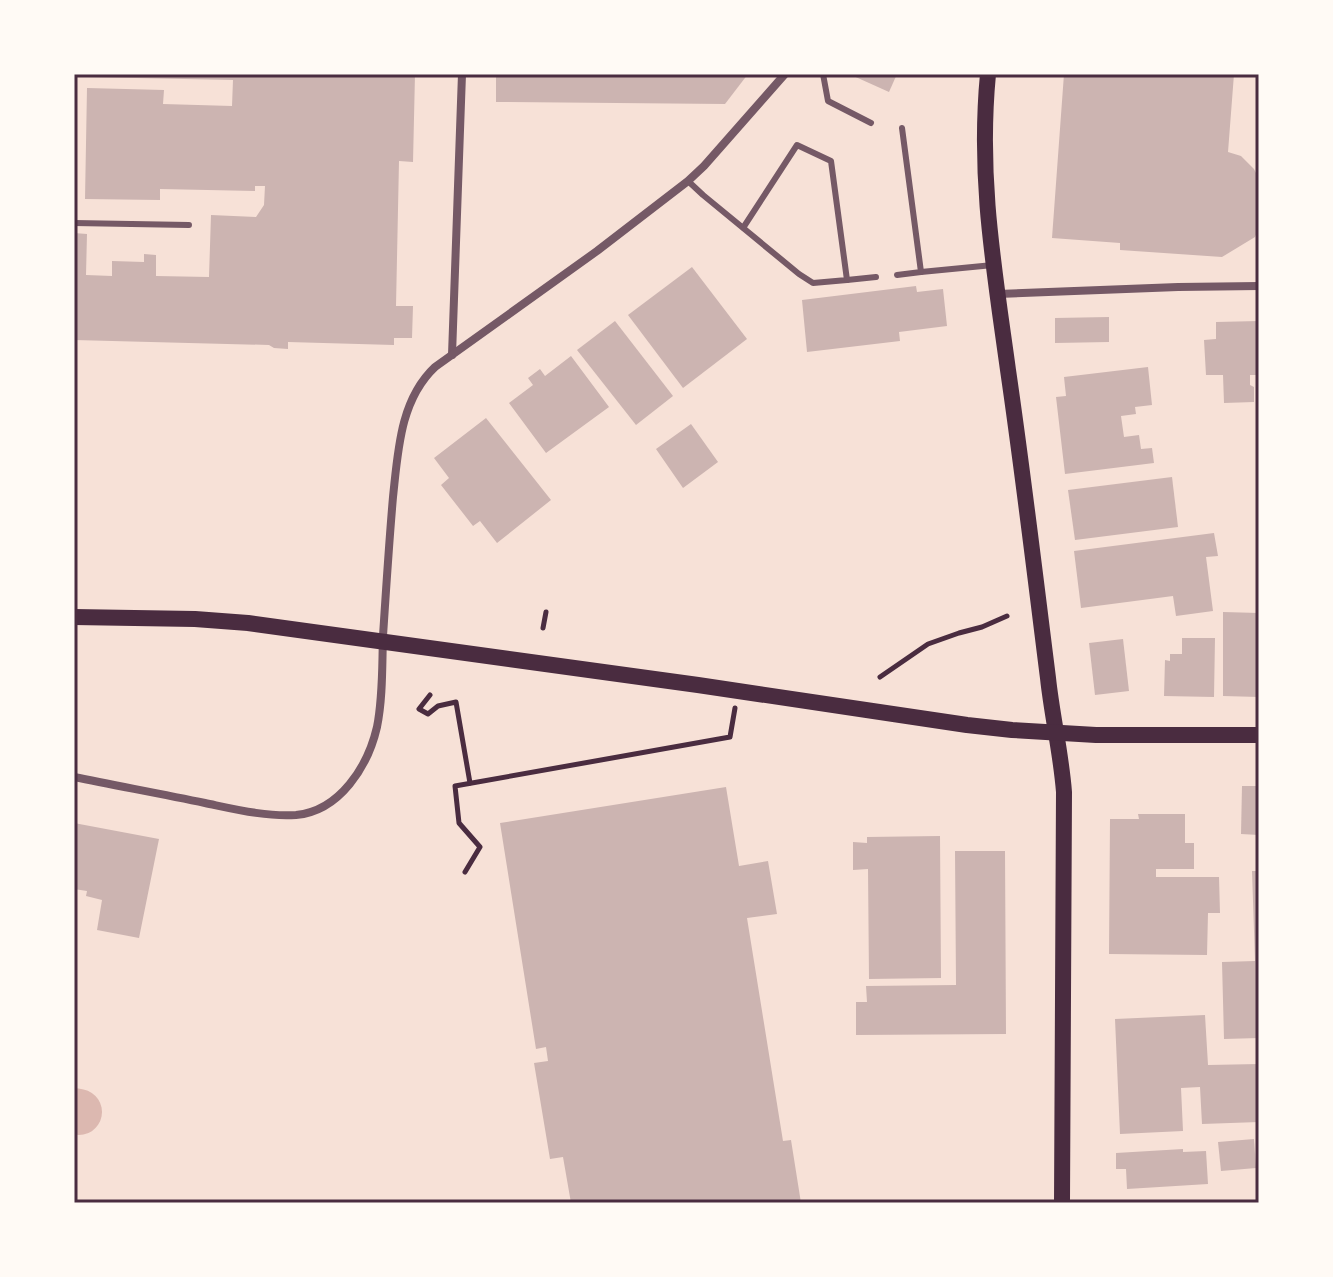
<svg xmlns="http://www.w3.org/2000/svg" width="1333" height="1277" font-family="Signika,sans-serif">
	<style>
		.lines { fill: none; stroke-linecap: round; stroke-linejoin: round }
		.river { stroke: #dcb8b0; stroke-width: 46 }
		.building { fill: #ccb4b1 }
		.path { stroke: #4a2c40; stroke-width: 5 }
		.service { stroke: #755966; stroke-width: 6 }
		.minor { stroke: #755966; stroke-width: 8 }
		.secondary { stroke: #4a2c40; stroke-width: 16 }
		.neatline { fill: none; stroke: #4a2c40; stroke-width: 3 }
	</style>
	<rect width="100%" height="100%" fill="#f7e1d7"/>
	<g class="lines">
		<!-- river -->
		<path class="river" d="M74,1111l5,1"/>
	</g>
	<!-- building -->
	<g class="building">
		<path d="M87,74h328l-2,88 -14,-1 -3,145h17l-1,32h-18v7l-106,-3v7l-14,-1 -5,-3 -195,-5v-107l13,1 -1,41 26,1v-15l32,1v-8l12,1v21l53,1 2,-62 45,2 8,-12 1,-19h-10v5l-95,-2v11l-75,-1 2,-111 77,2 -1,14 69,2 1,-26 -146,-3z"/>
		<path d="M496,74h252l-23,30 -229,-2z"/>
		<path d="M849,74h48l-8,18z"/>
		<path d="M1064,74h170l-6,78 13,4 13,13 5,10v49l-4,9 -33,20 -102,-7v-7l-68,-5z"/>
		<path d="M692,267l55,72 -64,49 -55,-73z"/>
		<path d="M916,286l1,6 26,-3 4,37 -48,6 1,9 -93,11 -5,-52z"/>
		<path d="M1109,317v25l-54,1v-25z"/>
		<path d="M615,321l58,75 -37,29 -59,-75z"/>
		<path d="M1259,321v54h-9v10l4,2v15l-30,1 -1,-28h-17l-2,-35 12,-1v-17z"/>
		<path d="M571,356l38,51 -63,46 -37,-50 24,-18 -5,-7 12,-9 5,7z"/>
		<path d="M1148,367l4,38 -17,2 1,7 -15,2 3,21 15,-2 2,14 11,-1 2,15 -89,11 -9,-77 10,-1 -2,-19z"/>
		<path d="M486,418l65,82 -54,43 -17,-22 -7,5 -32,-41 8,-7 -15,-20z"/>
		<path d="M691,424l27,38 -35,26 -27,-39z"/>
		<path d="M1172,477l6,50 -103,13 -7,-50z"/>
		<path d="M1214,533l4,23 -12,1 7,54 -37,5 -3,-20 -92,12 -7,-57z"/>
		<path d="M1223,612l36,1v84l-36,-1z"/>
		<path d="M1182,638h33l-1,59 -50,-1 1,-36 5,1v-7h12z"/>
		<path d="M1123,639l6,52 -34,4 -6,-52z"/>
		<path d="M1242,786h17v49l-18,-1z"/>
		<path d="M726,787l13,79 29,-5 9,53 -30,4 36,223 8,-1 10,63h-230l-8,-46 -13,2 -16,-96 14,-2 -2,-14 -10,2 -36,-226z"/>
		<path d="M1138,814h47v29h9v26h-38v8h63l1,36h-12l-1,42 -98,-1 1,-135h29z"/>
		<path d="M74,823l85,16 -20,99 -42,-8 5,-30 -16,-4 1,-5 -13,-2z"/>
		<path d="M940,836l1,142 -72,1 -1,-110 -15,1v-28l14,1v-6z"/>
		<path d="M955,851h50l1,183 -150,1v-33h11l-1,-16 90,-1z"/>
		<path d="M1252,871h7v167l-35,1 -2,-77 33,-1z"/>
		<path d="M1205,1015l3,50 51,-1v58l-57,2 -2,-37 -19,1 2,43 -63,3 -5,-115z"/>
		<path d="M1254,1139l2,29 -35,3 -3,-29z"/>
		<path d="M1183,1149v3l23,-1 2,33 -81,5 -1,-20h-10v-16z"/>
	</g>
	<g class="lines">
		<!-- path -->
		<g class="path">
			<path d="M543,628l3,-16"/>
			<path d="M880,677l48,-33 31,-11 23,-6 25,-11"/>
			<path d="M430,695l-11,14 9,5 10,-8 18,-4 14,81"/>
			<path d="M465,872l15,-25 -21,-24 -4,-37 275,-49 5,-29"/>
		</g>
		<!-- service -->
		<g class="service">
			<path d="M823,74l5,27 43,22"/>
			<path d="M688,181l15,14 96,79 14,9 34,-3 -16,-119 -34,-16 -54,83"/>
			<path d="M74,223l115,2"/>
			<path d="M921,272l72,-7"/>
			<path d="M897,275l24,-3 -19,-144"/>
			<path d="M847,280l29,-3"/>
		</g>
		<!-- minor -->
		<g class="minor">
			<path d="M998,294l180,-7 81,-1"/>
			<path d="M452,355l10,-281"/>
			<path d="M74,777c44,9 88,17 131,26 29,6 61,14 91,12 44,-4 72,-49 81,-88 6,-30 5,-61 6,-91 3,-46 6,-93 10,-139 5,-46 7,-97 42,-130l162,-116 91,-70 16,-15 81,-92"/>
		</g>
		<!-- secondary -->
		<g class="secondary">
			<path d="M988,74c-10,104 6,194 20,296 15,103 27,205 40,308 4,38 13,75 16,114l-2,411"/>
			<path d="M74,617l121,2 53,4 450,62 269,40 45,5 84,5h163"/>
		</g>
	</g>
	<!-- border -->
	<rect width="1333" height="1277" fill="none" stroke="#fffaf5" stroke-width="152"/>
	<rect x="76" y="76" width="1181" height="1125" class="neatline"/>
</svg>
